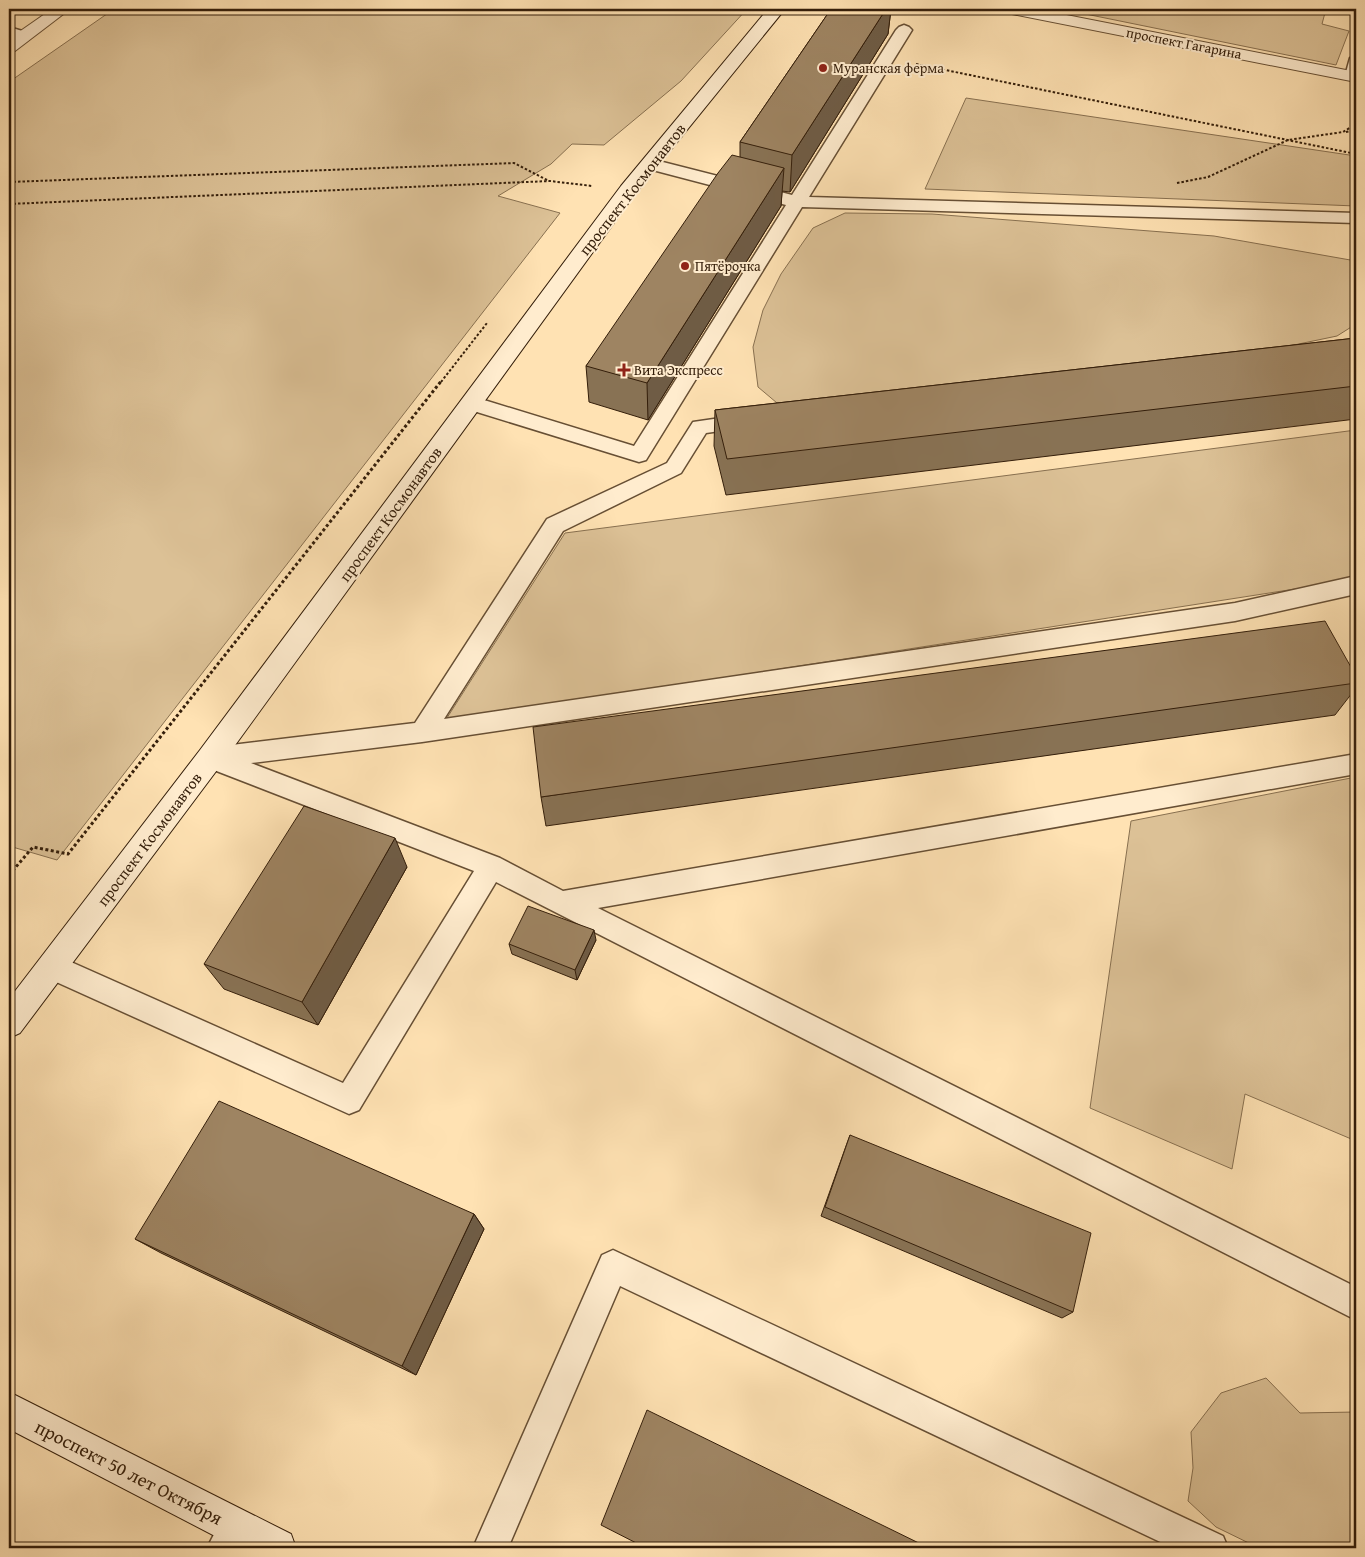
<svg xmlns="http://www.w3.org/2000/svg" width="1365" height="1557" font-family="'Gentium Book Plus',serif">
	<style>
		.green { fill: #dcc196; stroke: #887050 }
		.lines { fill: none; stroke-linecap: round; stroke-linejoin: round }
		.lane-casing { stroke: #674f34; stroke-width: 3 }
		.street-casing { stroke: #674f34; stroke-width: 2 }
		.secondary-casing { stroke: #341e0a; stroke-width: 2 }
		.path-far1 { stroke: #341e0a; stroke-width: 2; stroke-dasharray: 2.5 2; stroke-linecap: butt }
		.path { stroke: #341e0a; stroke-width: 3; stroke-dasharray: 3 2.5; stroke-linecap: butt }
		.lane { fill: #ffecce; fill-rule: evenodd }
		.street { fill: #ffecce; fill-rule: evenodd }
		.secondary { fill: #ffecce; fill-rule: evenodd }
		.wall { fill: #887254; stroke: #341e0a }
		.shaded-wall { fill: #6f5c45; stroke: #341e0a }
		.building { fill: #9e8462; stroke: #341e0a }
		.poi-dot { fill: #8f2418; stroke: #ffecce; stroke-width: 2 }
		.labels { text-anchor: middle; stroke-width: 4; stroke-linejoin: round; paint-order: stroke }
		.far-street-label { font-size: 14px; fill: #341e0a; stroke: #ffecce }
		.far-poi-label { font-size: 14px; fill: #341e0a; stroke: #ffecce; text-anchor: start }
		.street-label { font-size: 16px; fill: #341e0a; stroke: #ffecce }
		.near-street-label { font-size: 19px; fill: #341e0a; stroke: #ffecce }
	</style>
	<rect width="100%" height="100%" fill="#ffe2b3"/>
	<filter id="stains"><feTurbulence type="fractalNoise" baseFrequency=".004" numOctaves="4"/><feColorMatrix values="0 0 0 0 .2 0 0 0 0 .09 0 0 0 0 .02 0 0 0 .5 -.17"/></filter>
	<radialGradient id="worn" r=".72"><stop offset=".6" stop-color="#630" stop-opacity="0"/><stop offset="1" stop-color="#630" stop-opacity=".3"/></radialGradient>
	<!-- green -->
	<g class="green">
		<path d="M114,9h633l-66,72 -77,64 -32,-1 -21,20 -53,32 62,17 -503,647 -48,-14v-764z"/>
		<path d="M1061,9h265l-4,15 27,7 -13,34z"/>
		<path d="M966,98l390,58v50l-431,-17z"/>
		<path d="M845,213l87,1 282,22 142,25v63l-19,12 -48,10 -443,55 -69,2 -19,-16 -5,-40 10,-37 18,-36 32,-46z"/>
		<path d="M1356,430v140l-3,10 -908,141 120,-188z"/>
		<path d="M1356,777v364l-111,-47 -13,75 -142,-61 41,-287z"/>
		<path d="M1266,1378l34,35 56,-1v136h-97l-43,-21 -28,-26 5,-33 -2,-36 30,-39z"/>
	</g>
	<g class="lines">
		<!-- lane casing -->
		<g class="lane-casing">
			<g id="lane">
				<path d="M904,25l5,2 3,3 -103,167 547,16v10l-554,-16 -156,253 -7,2 -175,-54 -3,-5 3,-5 7,-2 163,50 152,-241 -141,-37 -3,-4 3,-4 6,-1 141,36 104,-165 3,-3z"/>
				<path d="M9,27l20,6 3,3 -3,3 -5,2 -15,-4z"/>
				<path d="M1356,56v24l-9,-1 -2,-3 5,-18z"/>
				<path d="M748,414l7,2 3,5 -3,5 -49,7 -25,40 -118,58 -119,188 791,-116 121,-27v18l-121,27 -813,121 -171,21 249,95 63,33 793,-137v20l-758,134 758,379v33l-860,-438 -137,228 -10,4 -306,-138 -4,-9 4,-9 10,-4 290,129 131,-212 -273,-106 -3,-7 3,-7 14,-4 200,-24 132,-204 120,-56 26,-41z"/>
				<path d="M613,1250l610,286 5,12h-55l-553,-262 -112,262h-35l129,-293z"/>
				<path d="M236,1510l12,5 5,12 -10,21h-36l17,-33z"/>
			</g>
		</g>
		<!-- street casing -->
		<g class="street-casing">
			<g id="street">
				<path d="M52,9h18l-55,42 -6,1v-13z"/>
				<path d="M1004,9h32l320,63v10l-344,-68 -6,-1z"/>
			</g>
		</g>
		<!-- secondary casing -->
		<g class="secondary-casing">
			<g id="secondary">
				<path d="M768,9h17l-150,185 -415,572 -200,267 -11,5v-39l191,-249 421,-564z"/>
				<path d="M9,1392l282,142 5,14h-58l-229,-119z"/>
			</g>
		</g>
		<!-- path-far1 -->
		<g class="path-far1">
			<path d="M968,9l14,3"/>
			<path d="M916,64l440,90"/>
			<path d="M1346,132l10,-2"/>
			<path d="M9,182l505,-19 35,18"/>
			<path d="M1177,183l31,-6 80,-37 55,-8 13,-8"/>
			<path d="M9,204l541,-23 42,5"/>
			<path d="M441,382l46,-59"/>
		</g>
		<!-- path -->
		<path class="path" d="M9,875l24,-28 35,7 374,-474"/>
		<!-- lane -->
		<use href="#lane" class="lane"/>
		<!-- street -->
		<use href="#street" class="street"/>
		<!-- secondary -->
		<use href="#secondary" class="secondary"/>
	</g>
	<!-- wall -->
	<g class="wall">
		<path d="M831,9h60l-3,25 -98,158 -8,-1 -1,15 -133,214 -59,-18 -3,-36 154,-209v-15z"/>
		<path d="M1356,338v81l-630,76 -12,-49 1,-36z"/>
		<path d="M1356,676v12l-21,27 -789,111 -5,-29z"/>
		<path d="M407,867l-89,158 -94,-36 -20,-25z"/>
		<path d="M596,940l-19,40 -65,-26 -3,-10z"/>
		<path d="M850,1135l223,177 -11,6 -241,-102 25,-70z"/>
		<path d="M474,1214l10,15 -68,146 -255,-122 -26,-14z"/>
	</g>
	<!-- shaded-wall -->
	<g class="shaded-wall">
		<path d="M886,9h5l-3,25 -98,158 2,-37z"/>
		<path d="M784,168l-3,38 -133,214 -1,-37z"/>
		<path d="M395,838l12,29 -89,158 -16,-23z"/>
		<path d="M594,930l2,10 -19,40 -2,-10z"/>
		<path d="M474,1214l10,15 -68,146 -14,-9z"/>
	</g>
	<!-- building -->
	<g class="building">
		<path d="M831,9h55l-94,146 -52,-13z"/>
		<path d="M732,155l52,13 -137,215 -61,-17 132,-193z"/>
		<path d="M1356,338v48l-629,73 -12,-49z"/>
		<path d="M1325,621l31,55v7l-815,114 -8,-70z"/>
		<path d="M304,806l91,32 -93,164 -98,-38z"/>
		<path d="M528,906l66,24 -19,40 -66,-26z"/>
		<path d="M219,1101l255,113 -72,152 -267,-127z"/>
		<path d="M850,1135l241,98 -18,79 -248,-105z"/>
		<path d="M647,1410l282,138h-283l-45,-23z"/>
	</g>
	<!-- markers -->
	<g class="poi-dot">
		<circle cx="823" cy="68" r="5"/>
		<circle cx="685" cy="266" r="5"/>
		<path d="M621.5 362.5h5v5h5v5h-5v5h-5v-5h-5v-5h5z"/>
	</g>
	<g class="labels">
		<!-- far-street labels -->
		<g class="far-street-label">
			<text transform="translate(1184 43) rotate(11)" y="5">проспект Гагарина</text>
		</g>
		<!-- far-poi labels -->
		<g class="far-poi-label">
			<text x="833" y="73">Муранская ферма</text>
			<text x="695" y="271">Пятёрочка</text>
			<text x="634" y="375">Вита Экспресс</text>
		</g>
		<!-- street labels -->
		<g class="street-label">
			<text transform="translate(632 189) rotate(-52)" y="6">проспект Космонавтов</text>
			<text transform="translate(390 514) rotate(-54)" y="6">проспект Космонавтов</text>
			<text transform="translate(149 839) rotate(-53)" y="6">проспект Космонавтов</text>
		</g>
		<!-- near-street labels -->
		<g class="near-street-label">
			<text transform="translate(129 1472) rotate(27)" y="7">проспект 50 лет Октября</text>
		</g>
	</g>
	<!-- margin -->
	<rect width="1365" height="1557" fill="none" stroke="#ffe2b3" stroke-width="30"/>
	<rect x="10" y="10" width="1345" height="1537" fill="none" stroke="#341e0a" stroke-width="2.5"/>
	<rect x="15" y="15" width="1335" height="1527" fill="none" stroke="#341e0a"/>
	<rect width="100%" height="100%" filter="url(#stains)"/>
	<rect width="100%" height="100%" fill="url(#worn)"/>
</svg>
